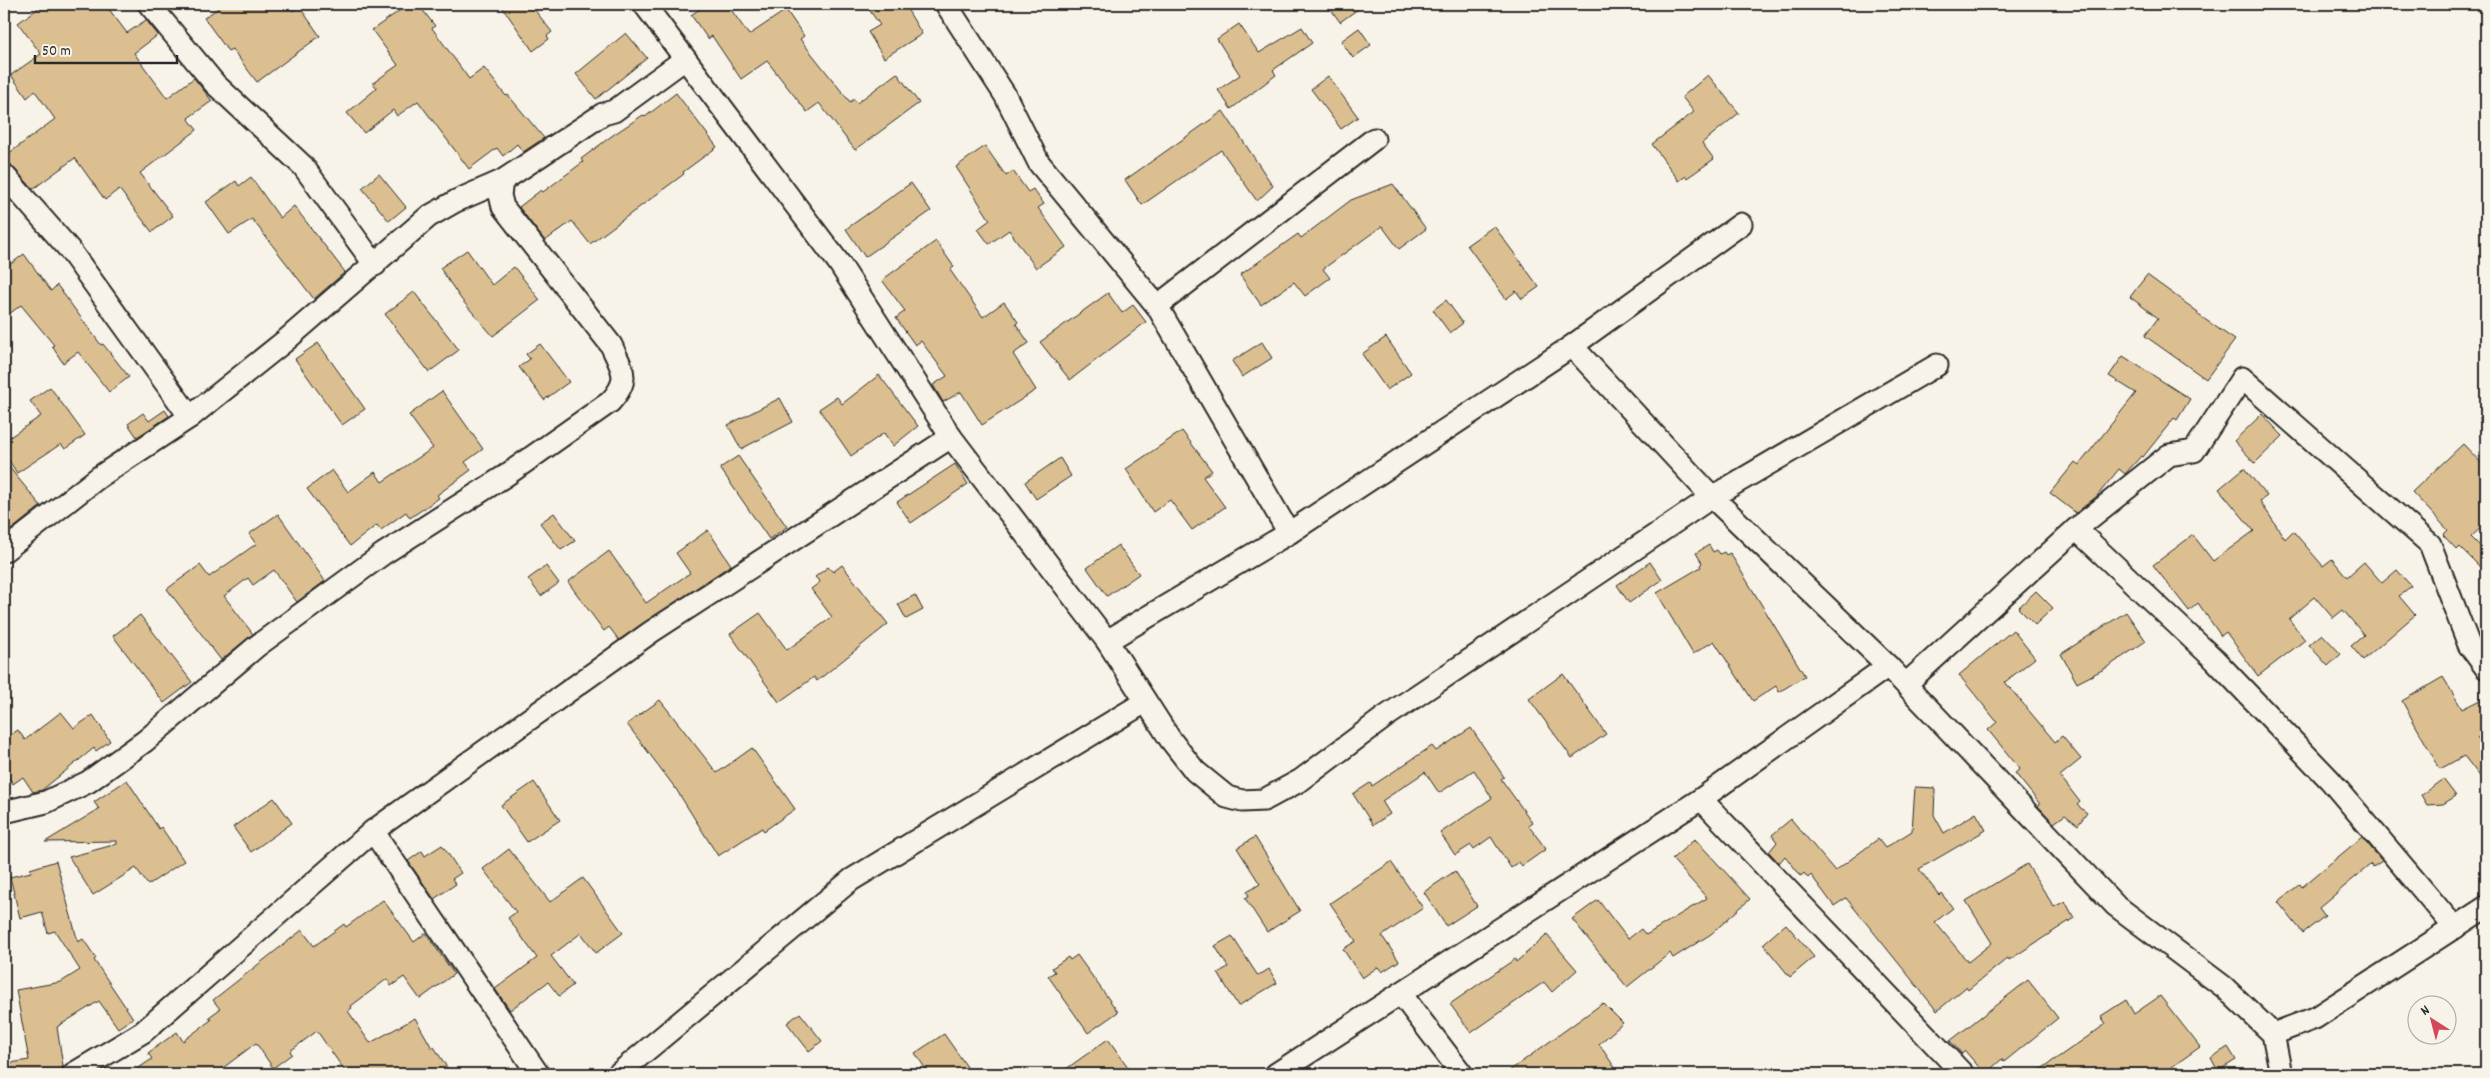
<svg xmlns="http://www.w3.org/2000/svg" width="2490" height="1078" font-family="Dekko,sans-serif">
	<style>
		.building { fill: #dbbf90; stroke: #2b2b2b }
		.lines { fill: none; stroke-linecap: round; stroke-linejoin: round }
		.street-casing { stroke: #2b2b2b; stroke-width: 25 }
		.street { stroke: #f7f3e8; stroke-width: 21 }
	</style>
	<rect width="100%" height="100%" fill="#f7f3e8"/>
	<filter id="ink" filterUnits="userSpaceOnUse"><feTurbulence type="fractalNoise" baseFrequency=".02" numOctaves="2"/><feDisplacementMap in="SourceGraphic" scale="10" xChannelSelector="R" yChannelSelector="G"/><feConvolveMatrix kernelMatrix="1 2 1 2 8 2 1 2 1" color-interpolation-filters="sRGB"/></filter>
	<g filter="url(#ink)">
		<!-- building -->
		<g class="building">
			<path d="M44,4h61l22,29 19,-13 12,15 -24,18 33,45 27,-20 18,23 -24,17 9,12 -57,43 33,43 -21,16 -33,-43 -14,11 -30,-42 -42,31 -29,-32 51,-38 -20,-28 -8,7 -16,-23 30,-21 -23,-31z"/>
			<path d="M224,4h64l5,7 6,-5 21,30 -63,46 -25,-33 -4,2 -24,-33z"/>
			<path d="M409,4h9l17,22 -3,2 37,51 15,-11 22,28 2,-1 36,43 -21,14 -6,-8 -14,12 -6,-8 -28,21 -51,-68 -21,15 -4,-6 -29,23 -17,-20 30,-25 -4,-5 25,-18 -26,-35z"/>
			<path d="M500,4h30l22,28 -5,4 2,3 -16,12z"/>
			<path d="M707,4h20l22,31 37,-25 18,26 -4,3 50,63 4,-3 3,4 40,-30 22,30 -64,47 -36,-47 -12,9 -40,-51 -26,18 -29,-43 -4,3 -17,-24z"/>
			<path d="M865,4h39l18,30 -38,24 -16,-26 12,-7z"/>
			<path d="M1327,4h38l-25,18z"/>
			<path d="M1239,24l20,29 43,-26 10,16 -39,27 3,5 -45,34 -13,-19 22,-15 -23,-36z"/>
			<path d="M1359,28l12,17 -18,13 -12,-17z"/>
			<path d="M626,33l21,25 -51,41 -20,-25z"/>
			<path d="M1708,75l31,38 -37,30 12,16 -27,19 -1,-2 -7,5 -27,-37 42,-32 -12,-15z"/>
			<path d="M1328,76l30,41 -17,12 -30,-40z"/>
			<path d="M676,93l41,54 -34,25 1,2 -94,70 -18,-23 -27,20 -26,-34 22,-17 2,2 40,-30 -2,-3 32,-24 30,-20 2,2z"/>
			<path d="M1223,111l50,75 -16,15 -36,-51 -79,55 -17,-25z"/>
			<path d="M985,146l21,30 7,-5 15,21 5,-3 11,15 -6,4 28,39 -30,21 -27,-38 -20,14 -11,-15 12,-9 -34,-53z"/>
			<path d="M379,174l27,33 -17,14 -27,-33z"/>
			<path d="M251,177l29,41 14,-12 51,66 -31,27 -62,-80 -23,15 -23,-32 30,-21 3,5z"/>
			<path d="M911,183l20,28 -66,46 -19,-28z"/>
			<path d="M1393,184l33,45 -27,20 -17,-23 -59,43 7,9 -25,18 -11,-14 -33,23 -21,-30 58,-41 3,4 50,-38z"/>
			<path d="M1494,226l45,61 -17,12 -6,-8 -10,8 -39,-54z"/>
			<path d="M936,241l18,26 -4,3 33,47 21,-15 14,20 -2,2 13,19 -16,11 23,36 -54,35 -21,-33 -18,10 -10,-17 14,-9 -26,-35 -6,4 -19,-27 9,-7 -23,-31z"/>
			<path d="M467,250l25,35 22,-18 26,33 -47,36 -32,-37 -21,-31z"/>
			<path d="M24,254l27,37 6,-6 44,60 2,-1 26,33 -20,15 -31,-40 -15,11 -11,-17 2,-1 -33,-40 -17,13v-49z"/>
			<path d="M2147,275l51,37 -1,2 38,26 -29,39 -61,-43 13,-18 -28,-21z"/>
			<path d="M414,292l45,58 -30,22 -44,-58z"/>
			<path d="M1108,293l14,20 11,-8 13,17 -76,58 -30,-38z"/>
			<path d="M1446,300l17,23 -13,10 -17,-23z"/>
			<path d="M1386,337l25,36 -24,17 -25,-36z"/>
			<path d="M1262,342l10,16 -30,19 -10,-16z"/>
			<path d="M318,343l47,66 -23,16 -47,-66z"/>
			<path d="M540,344l29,38 -25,18 -25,-33 11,-8 -4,-5z"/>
			<path d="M2123,356l67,43 -13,21 -3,-2 -31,39 -2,-1 -16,18 -6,-5 -22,27 -21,17 -26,-20 25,-31 4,3 57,-72 -27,-17z"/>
			<path d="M879,375l39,51 -25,20 -9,-13 -33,23 -32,-47 18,-12 5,7z"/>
			<path d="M50,387l35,48 -20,14 -4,-5 -44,29 -13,-20v-12l37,-25 -11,-15z"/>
			<path d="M442,391l41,58 -18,13 6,8 -34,25 2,3 -29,20 -4,-6 -25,18 -4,-5 -27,21 -43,-57 25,-19 16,22 27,-20 7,10 51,-34 -24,-33z"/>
			<path d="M780,398l13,24 -52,27 -13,-24z"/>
			<path d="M165,410l4,6 -32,21 -9,-13 15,-11 6,8z"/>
			<path d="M2262,414l21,22 -28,27 -21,-22z"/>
			<path d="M1182,431l30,40 -9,6 22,30 -33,23 -22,-30 -17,12 -27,-43z"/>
			<path d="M2463,444l23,24v55l-15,14 15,15v21l-26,-26 -3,3 -14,-15 5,-5 -36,-38z"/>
			<path d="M738,456l49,71 -18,12 -49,-71z"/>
			<path d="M1060,458l11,18 -35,23 -11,-17z"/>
			<path d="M4,461l37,45 -30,24 -7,-8z"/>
			<path d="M955,464l13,20 -57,39 -14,-21z"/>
			<path d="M2244,468l23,28 -7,5 25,38 8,-8 30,35 9,-7 15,18 17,-15 18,21 15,-13 14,16 -12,10 16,19 -52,45 -12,-14 13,-11 -21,-25 -10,8 -18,-21 -26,22 16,21 -47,36 -32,-44 -5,4 -23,-33 -9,8 -36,-46 40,-30 20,26 41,-30 -35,-42z"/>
			<path d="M554,513l21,28 -14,9 -21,-27z"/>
			<path d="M278,514l47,67 -28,21 -23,-32 -21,15 -5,-7 -24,18 29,38 -32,26 -54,-71 33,-24 9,12 47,-33 -7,-10z"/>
			<path d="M708,530l23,35 -112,75 -10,-13 -5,4 -36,-49 41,-31 37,52 44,-30 -14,-20z"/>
			<path d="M1118,545l21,29 -32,22 -20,-28z"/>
			<path d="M1709,545l4,7 4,-2 3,4 4,-2 2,3 4,-2 75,123 -26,16 -3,-6 -23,15 -39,-60 -21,13 -36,-61 44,-26 -1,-2 2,-2 -6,-10z"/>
			<path d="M1650,562l12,18 -33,23 -12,-18z"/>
			<path d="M842,565l46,59 -71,57 -3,-4 -35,25 -49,-68 30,-21 27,37 45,-33 -21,-28 9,-7 -5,-5 13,-10 5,5z"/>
			<path d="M546,566l13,17 -18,13 -13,-17z"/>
			<path d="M2036,591l17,17 -18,17 -17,-17z"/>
			<path d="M915,595l8,15 -17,9 -8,-15z"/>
			<path d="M2126,612l20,29 -40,27 -29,15 -16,-29z"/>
			<path d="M140,615l52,67 -28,21 -51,-67z"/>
			<path d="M2013,630l22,28 -30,24 50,60 7,-6 19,23 -21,17 20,26 -3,3 10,8 -9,12 -13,-10 -11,8 -16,-17 2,-2 -25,-31 5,-4 -32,-39 9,-8 -38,-47z"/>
			<path d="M2322,634l19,20 -13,12 -19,-21z"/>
			<path d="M1563,674l43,60 -34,24 -43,-59z"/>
			<path d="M2443,677l19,32 24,-12v36l-9,5 9,11v35l-22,-28 -24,13 -38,-68z"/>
			<path d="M660,700l57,73 35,-25 43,61 -31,22 -2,-3 -44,28 -42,-67 -49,-65z"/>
			<path d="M61,712l13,16 19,-13 17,26 -14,10 -2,-3 -52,42 -9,2 -10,-15 -10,7 -9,-14v-31l14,-9 7,10z"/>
			<path d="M1471,728l33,49 -3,2 31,43 -4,3 18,24 -24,17 -3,-4 -8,6 -20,-31 -17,12 -3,-4 -16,10 -15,-22 52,-35 -18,-28 -35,23 -14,-21 -43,29 8,13 -17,11 -20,-31 17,-11 2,3 60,-40 4,5z"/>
			<path d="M2443,779l13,17 -13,8 -16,1 -6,-10z"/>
			<path d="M127,780l32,49 2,-2 23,34 -36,24 -12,-17 -43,27 -24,-38 48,-13v-3l-72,1 54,-33 -5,-7z"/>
			<path d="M534,782l26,38 -33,22 -26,-37z"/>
			<path d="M1915,787l20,1 -1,27 10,18 32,-20 10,17 -67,39 20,26 2,-2 12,15 -18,14 33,40 24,-19 -26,-42 61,-37 27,43 11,-6 9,17 -65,42 -1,-2 -40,32 -2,-3 -29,24 -91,-113 -12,8 -23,-31 -3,3 -4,-5 -3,3 -16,-20 -6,7 -10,-11 8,-10 -5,-7 19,-16 44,52 43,-32 7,9 27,-17z"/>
			<path d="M274,798l18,25 -41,29 -18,-25z"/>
			<path d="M1255,837l45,74 -33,21 -22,-34 4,-2 -2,-4 13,-8 -23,-36z"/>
			<path d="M2362,837l20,24 -9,6 -2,-3 -52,44 6,8 -22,17 -25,-31 22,-18 2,3z"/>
			<path d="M1695,839l55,60 -39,35 -38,24 -3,-5 -43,34 -55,-68 26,-19 30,39 13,-10 5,6 61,-37 -35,-39z"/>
			<path d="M442,845l19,28 -9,6 4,5 -22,15 -26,-38 14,-10 3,5z"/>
			<path d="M509,849l41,53 33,-24 40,55 -27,20 -15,-20 -30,23 22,29 -14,11 -11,-14 -38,28 -15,-21 42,-31 -29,-40 8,-6 -33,-43z"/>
			<path d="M56,861l22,81 5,-3 13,19 -2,2 39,58 -15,10 -19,-27 -42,26 6,39 -2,5 -17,3h-40v-10l25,-4 -13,-70 45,-8 19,-12 -25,-39 -7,2 -6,-21 -22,6 -10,-41 21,-5 -1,-3z"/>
			<path d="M1391,862l32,46 -41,28 17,25 -17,11 -4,-5 -16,11 -19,-29 13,-8 -26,-38z"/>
			<path d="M1455,871l22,35 -31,20 -22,-34z"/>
			<path d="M383,900l31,42 12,-9 28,41 -34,25 -16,-22 -13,9 -4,-7 -36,27 1,2 -4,3 22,32 45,-25 17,30 2,-1 14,22 -9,5h-92l-30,-43 -27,20 2,3 -19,14 -17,-25 -41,31h-85l22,-15 -4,-6 29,-21 6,9 28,-21 -2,-3 11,-8 -7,-9 89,-70 12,16 30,-22 2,3z"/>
			<path d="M1786,924l28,33 -24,20 -27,-33z"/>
			<path d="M1547,935l30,35 -25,22 -8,-10 -73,51 -21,-29 65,-45 1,3z"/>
			<path d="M1232,936l26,40 11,-7 8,14 -39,23 -20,-33 10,-6 -13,-21z"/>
			<path d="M1077,955l41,57 -30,21 -40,-57 7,-4 -3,-4 16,-11 2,3z"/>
			<path d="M2028,980l30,38 -54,44 -2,-3 -17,15 -20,-23 -3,3 -12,-13z"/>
			<path d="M2160,996l40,51 -38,27h-128l72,-50 -5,-8 25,-16 8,14z"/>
			<path d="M1603,1003l20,20 -24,21 20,30h-114z"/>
			<path d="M800,1013l22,28 -13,10 -22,-28z"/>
			<path d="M944,1034l28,40h-43l-14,-21z"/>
			<path d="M1108,1039l25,35h-74z"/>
			<path d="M2228,1047l8,13 -18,11 -7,-13z"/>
		</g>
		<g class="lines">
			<!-- street casing -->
			<g class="street-casing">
				<g id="street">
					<path d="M149,4l66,80 88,82 72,99"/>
					<path d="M644,4l195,259 112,174 156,204 63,98 25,32 32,26 15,4 22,-1 37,-20 84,-63 327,-220 225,-132"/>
					<path d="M946,4l59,91 34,68 118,143 132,227"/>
					<path d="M4,175l65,74 121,168"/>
					<path d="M1157,306l217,-167"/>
					<path d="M1572,346l140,151 176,169 227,239 109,82 49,47 8,40"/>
					<path d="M2076,529l139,131 115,120 125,148"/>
					<path d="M4,551l95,-74 91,-60 95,-76 143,-124 28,-16 46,-20 101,-67 11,-3 71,-52"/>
					<path d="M1107,641l182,-108 283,-187 169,-122"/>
					<path d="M1906,684l170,-155 93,-74 25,-4 48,-73 188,166 39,101 17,23"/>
					<path d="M1701,799l262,275"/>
					<path d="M4,812l42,-10 42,-20 57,-41 112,-95 126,-92 122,-78 105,-74c21,-23 13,-31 1,-57l-108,-138 -3,-12 2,-14"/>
					<path d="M373,831l165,243"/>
					<path d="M1401,994l61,80"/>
					<path d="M2273,1034l42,-16 171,-111"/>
					<path d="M73,1074l70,-42 230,-201 278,-199 300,-195"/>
					<path d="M618,1074l233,-194 294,-178"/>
					<path d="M1276,1074l425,-275 187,-133"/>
				</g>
			</g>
			<!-- street -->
			<use href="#street" class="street"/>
		</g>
	</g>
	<!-- margin -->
	<rect width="2490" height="1078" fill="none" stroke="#f7f3e8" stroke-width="20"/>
	<rect x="10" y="10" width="2470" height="1058" fill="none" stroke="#2b2b2b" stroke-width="2" filter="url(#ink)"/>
	<!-- north arrow -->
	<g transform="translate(2432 1020) rotate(324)"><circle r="24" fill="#f7f3e8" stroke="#a5a39c"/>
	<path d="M0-4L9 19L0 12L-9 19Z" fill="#d1495b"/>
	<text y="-8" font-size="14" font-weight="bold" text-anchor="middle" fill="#2b2b2b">N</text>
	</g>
	<!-- scale -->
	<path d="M35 55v8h142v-8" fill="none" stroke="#2b2b2b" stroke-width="2.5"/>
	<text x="42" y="55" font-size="15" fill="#2b2b2b" stroke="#f7f3e8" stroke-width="4" paint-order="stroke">50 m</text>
</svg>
